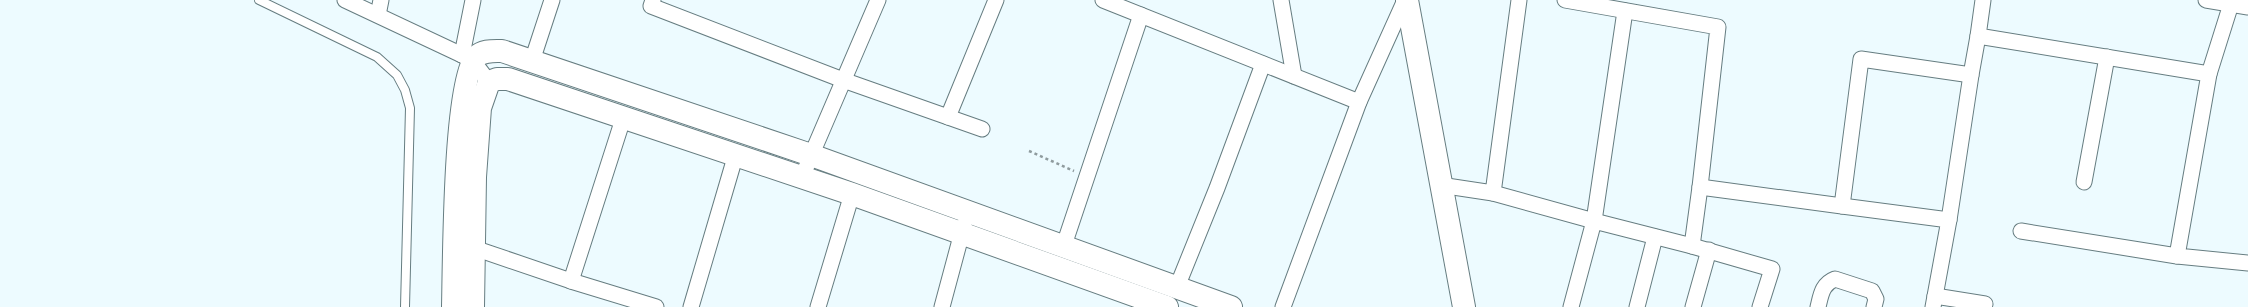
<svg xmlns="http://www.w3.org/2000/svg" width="2248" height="307" font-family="Quicksand,sans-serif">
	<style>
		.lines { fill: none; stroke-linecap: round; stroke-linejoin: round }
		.lane-casing { stroke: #667d81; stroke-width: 10 }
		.street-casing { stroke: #667d81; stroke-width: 17 }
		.secondary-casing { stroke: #667d81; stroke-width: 24 }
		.path { stroke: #8f9b9e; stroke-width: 2.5; stroke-dasharray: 3 3; stroke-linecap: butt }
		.lane { stroke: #fff; stroke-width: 8 }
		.street { stroke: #fff; stroke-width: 15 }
		.secondary { stroke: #fff; stroke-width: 22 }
	</style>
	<rect width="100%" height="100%" fill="#edfbff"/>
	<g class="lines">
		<!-- lane casing -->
		<g class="lane-casing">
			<path id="lane" d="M259,0l118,57 20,18 8,15 5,18 -5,199"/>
		</g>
		<!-- street casing -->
		<g class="street-casing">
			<g id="street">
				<path d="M345,0l117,55"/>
				<path d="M473,0l-11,55 11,6 16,21"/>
				<path d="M653,0l-2,6 192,74 139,49"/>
				<path d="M1103,0l256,102 46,-102"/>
				<path d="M1281,0l13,76"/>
				<path d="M1565,0l153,27 -18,160 142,19 19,-147 110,16 7,-39"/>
				<path d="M1983,0l-5,36 231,38"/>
				<path d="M2206,0l42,7"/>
				<path d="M2231,4l-22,70 -32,182 71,7"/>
				<path d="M378,15l3,-15"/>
				<path d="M532,61l20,-61"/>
				<path d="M948,117l48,-117"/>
				<path d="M802,177l76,-177"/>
				<path d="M2084,182l23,-125"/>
				<path d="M1440,185l53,8 26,-193"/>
				<path d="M1493,193l101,28 31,-210"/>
				<path d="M1842,206l107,14 -16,87"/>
				<path d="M1949,220l22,-145"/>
				<path d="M2021,231l156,25"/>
				<path d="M1064,245l77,-230"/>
				<path d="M1692,246l80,23 -12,38"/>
				<path d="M474,248l97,33 85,26"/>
				<path d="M571,281l52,-162"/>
				<path d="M1177,287l40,-99 46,-124"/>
				<path d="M1935,296l50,8"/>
				<path d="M691,307l45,-153"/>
				<path d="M818,307l34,-113"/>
				<path d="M942,307l22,-82"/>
				<path d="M1283,307l76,-205"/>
				<path d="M1571,307l23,-86 98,25 8,-59"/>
				<path d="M1637,307l18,-70"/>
				<path d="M1693,307l16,-57"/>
				<path d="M1818,307c3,-12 4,-23 17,-28l37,12 4,8 -2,8"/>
			</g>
		</g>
		<!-- secondary casing -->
		<g class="secondary-casing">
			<g id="secondary">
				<path d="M1407,0l57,307"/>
				<path d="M453,307c1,-42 1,-226 23,-250 7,-7 17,-6 26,-6l309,104 420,152"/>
				<path d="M473,307l2,-130 5,-69 9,-26 8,-3h11l344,115 315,113"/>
			</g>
		</g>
		<!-- path -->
		<path class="path" d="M1029,151l45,20"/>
		<!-- lane -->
		<use href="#lane" class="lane"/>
		<!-- street -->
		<use href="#street" class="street"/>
		<!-- secondary -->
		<use href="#secondary" class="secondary"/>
	</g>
</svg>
